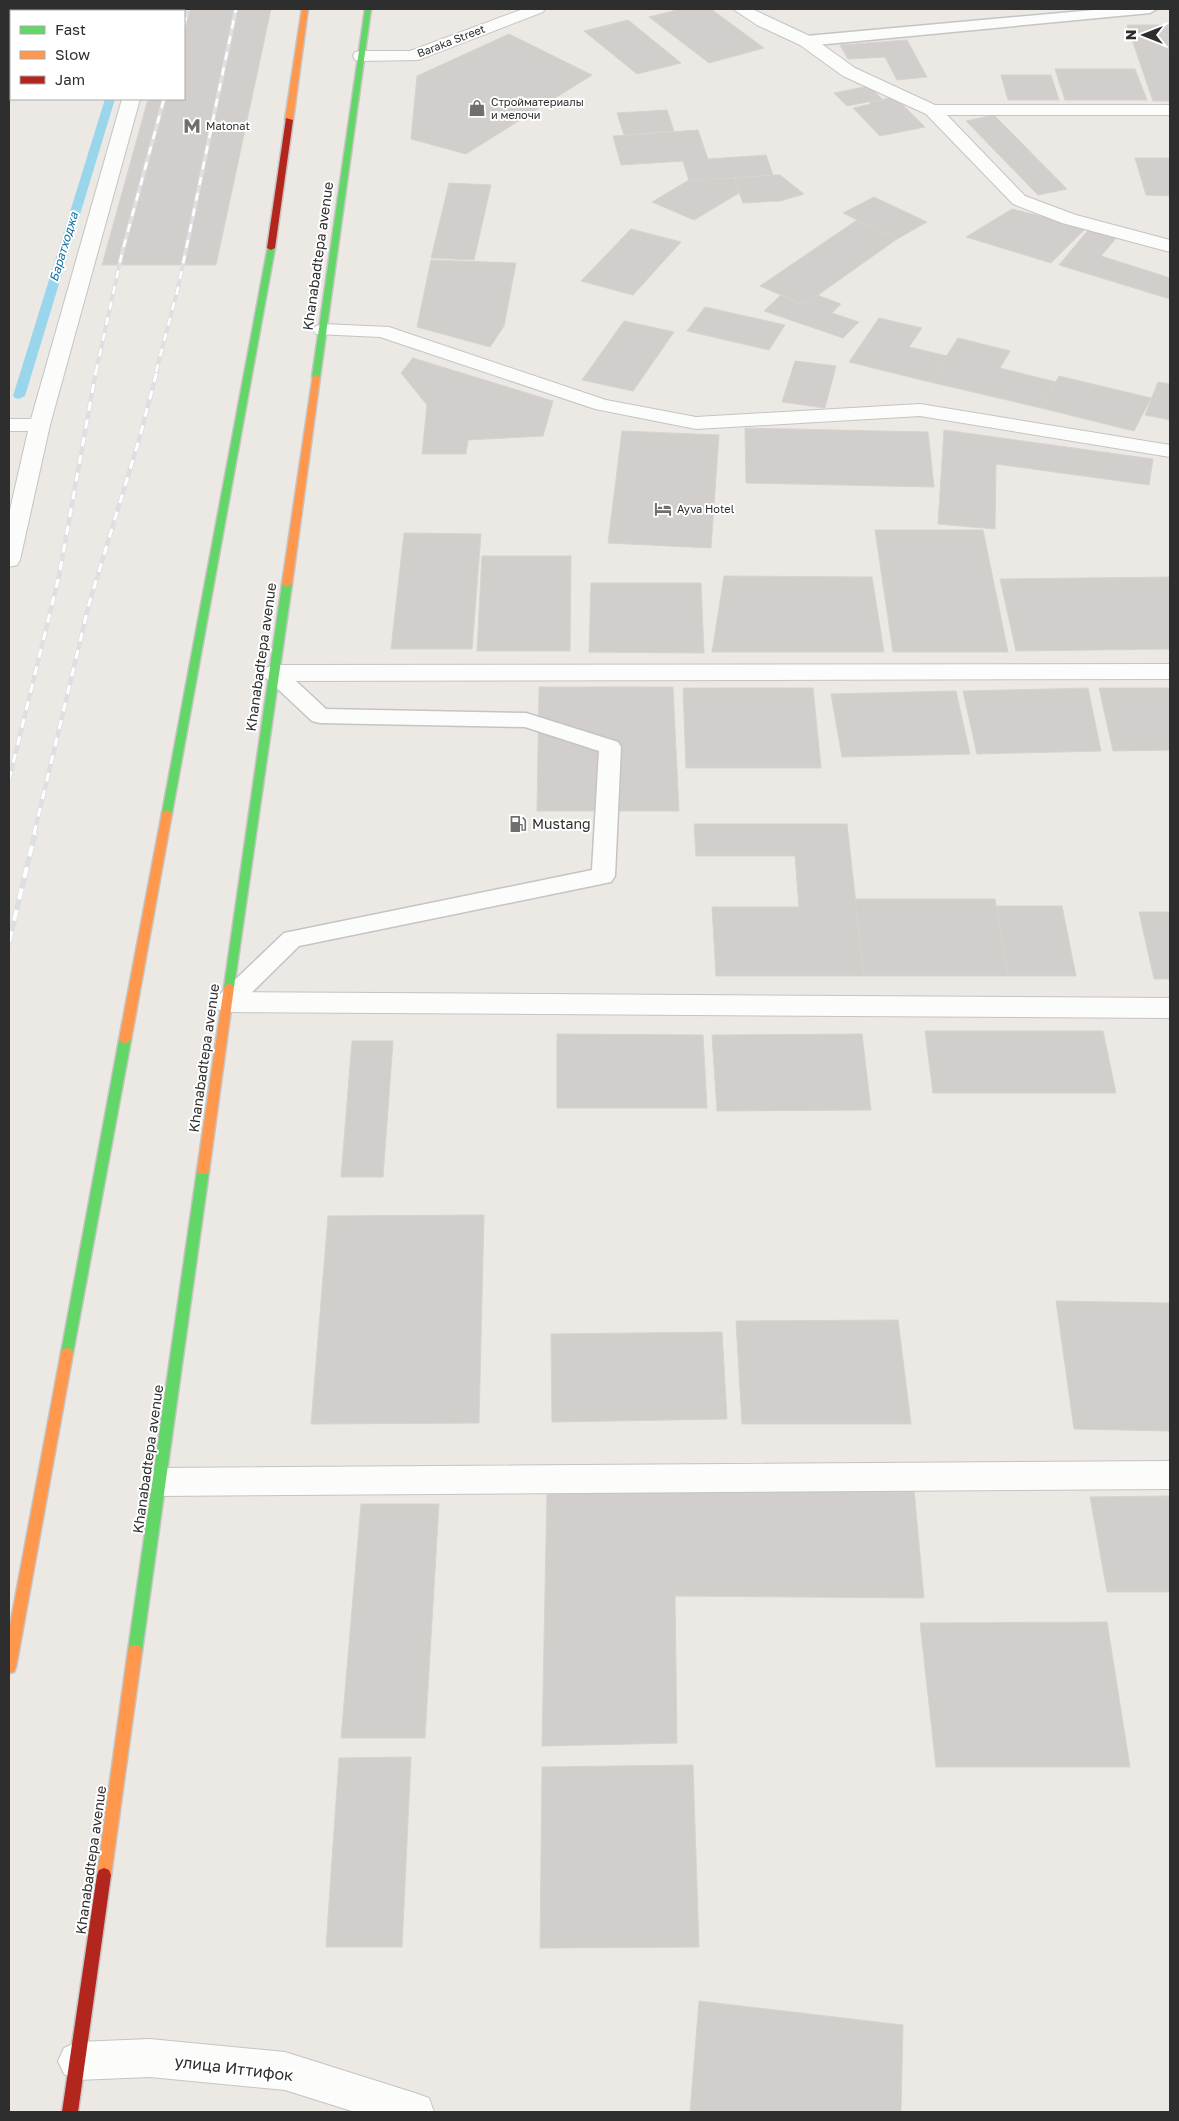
<svg xmlns="http://www.w3.org/2000/svg" width="1179" height="2121" font-family="'Golos Text',sans-serif">
	<style>
		.lines { fill: none; stroke-linecap: round; stroke-linejoin: round }
		.stream { fill: #99d6ec; fill-rule: evenodd }
		.building { fill: #d1cecb; stroke: #d7d4d0 }
		.lane-casing { stroke: #c5c4c5; stroke-width: 3 }
		.street-casing { stroke: #c5c4c5; stroke-width: 2 }
		.fast-casing { stroke: #c6c5c4; stroke-width: 3 }
		.slow-casing { stroke: #c6c5c4; stroke-width: 3 }
		.jam-casing { stroke: #c6c5c4; stroke-width: 3 }
		.lane { fill: #fcfcfb; fill-rule: evenodd }
		.street { fill: #fcfcfb; fill-rule: evenodd }
		.fast { fill: #63d668; fill-rule: evenodd }
		.slow { fill: #ff974d; fill-rule: evenodd }
		.jam { fill: #b3261e; fill-rule: evenodd }
		.rail-far2-casing { stroke: #dfdfe1; stroke-width: 4 }
		.rail-far1-casing { stroke: #dfdfe1; stroke-width: 4.5 }
		.rail-casing { stroke: #dfdfe1; stroke-width: 5.5 }
		.rail-far2 { stroke: #fff; stroke-width: 2.5; stroke-dasharray: 8; stroke-linecap: butt }
		.rail-far1 { stroke: #fff; stroke-width: 3; stroke-dasharray: 9; stroke-linecap: butt }
		.rail { stroke: #fff; stroke-width: 4; stroke-dasharray: 11; stroke-linecap: butt }
		.labels { text-anchor: middle; stroke-width: 4; stroke-linejoin: round; paint-order: stroke }
		.far-street-label { font-size: 11px; fill: #2e2e2e; stroke: #fff }
		.far-poi-label { font-size: 11px; fill: #2e2e2e; stroke: #fff; text-anchor: start }
		.far-water-label { font-size: 12px; font-style: italic; fill: #0d6fa3; stroke: #fff }
		.street-label { font-size: 14px; fill: #2e2e2e; stroke: #fff }
		.poi-label { font-size: 14px; fill: #2e2e2e; stroke: #fff; text-anchor: start }
		.near-street-label { font-size: 16px; fill: #2e2e2e; stroke: #fff }
	</style>
	<rect width="100%" height="100%" fill="#ece8e4"/>
	<g class="lines">
		<!-- stream -->
		<g class="stream">
			<path d="M133,9h8l-1,2h-8z"/>
			<path d="M105,99h10l-90,297 -6,3 -4,-1 -2,-2z"/>
		</g>
	</g>
	<!-- building -->
	<g class="building">
		<path d="M173,9h98l-55,256h-114l46,-166h36v-88h-12z"/>
		<path d="M680,9h31l53,39 -55,15 -60,-46z"/>
		<path d="M628,20l53,43 -44,11 -53,-43z"/>
		<path d="M1127,25h43v76h-17z"/>
		<path d="M509,34l83,41 -126,79 -55,-15 6,-63z"/>
		<path d="M907,40l20,37 -30,3 -12,-23 -37,2 -8,-14z"/>
		<path d="M1055,69h80l12,31h-82z"/>
		<path d="M1001,75h50l8,25h-51z"/>
		<path d="M869,86l13,13 -35,7 -13,-13z"/>
		<path d="M895,97l30,30 -45,9 -27,-28 18,-4 -2,-2z"/>
		<path d="M667,110l7,21 -50,4 -7,-22z"/>
		<path d="M994,115l73,74 -29,6 -72,-74z"/>
		<path d="M698,130l10,29 58,-4 7,20 -84,6 -6,-20 -62,4 -8,-29z"/>
		<path d="M1135,158h35v38l-24,-1z"/>
		<path d="M773,175h7l24,19 -24,7 -37,2 -9,-25z"/>
		<path d="M734,178l5,15 -45,27 -42,-18 37,-22z"/>
		<path d="M449,183l42,2 -17,75 -43,-2z"/>
		<path d="M874,197l53,25 -30,17 -54,-26z"/>
		<path d="M1012,209l75,18 -36,36 -85,-26z"/>
		<path d="M857,220l40,19 -93,66 -44,-19z"/>
		<path d="M1090,228l28,8 -17,20 69,22v21l-111,-34z"/>
		<path d="M631,229l50,13 -48,53 -52,-14z"/>
		<path d="M431,260l85,3 -12,63 -14,21 -73,-20z"/>
		<path d="M781,295l23,10 13,-10 24,9 -9,9 27,9 -16,16 -79,-27z"/>
		<path d="M705,307l80,18 -16,25 -82,-19z"/>
		<path d="M879,318l43,10 -13,19 38,9 -17,26 -81,-20z"/>
		<path d="M624,321l50,11 -41,59 -51,-11z"/>
		<path d="M958,338l52,13 -10,17 56,14 -15,26 -111,-26z"/>
		<path d="M413,358l140,43 -10,35 -75,4 -2,14h-44l5,-49 -26,-32z"/>
		<path d="M795,361l41,5 -11,42 -43,-6z"/>
		<path d="M1059,376l92,22 -17,33 -93,-23z"/>
		<path d="M1158,382l12,2v36l-25,-5z"/>
		<path d="M745,428l183,4 6,55 -188,-4z"/>
		<path d="M944,430l209,29 -4,26 -153,-21 -1,65 -57,-5z"/>
		<path d="M622,431l97,4 -8,113 -103,-5z"/>
		<path d="M875,530h108l25,122h-115z"/>
		<path d="M404,533l77,1 -9,115h-81z"/>
		<path d="M482,556h89l-1,95h-93z"/>
		<path d="M724,576l148,1 12,75h-172z"/>
		<path d="M1170,577v72l-154,2 -16,-72z"/>
		<path d="M591,583h110l3,70 -115,-1z"/>
		<path d="M539,687h134l6,124h-142z"/>
		<path d="M683,688h130l8,80h-135z"/>
		<path d="M1088,688l13,63 -124,3 -14,-63z"/>
		<path d="M1099,688h71v62l-57,1z"/>
		<path d="M956,691l14,63 -128,3 -11,-63z"/>
		<path d="M694,824h153l17,152h-148l-4,-69h87l-4,-51h-99z"/>
		<path d="M855,899h140l13,77h-144z"/>
		<path d="M996,906h66l14,70h-68z"/>
		<path d="M1139,912h31v67h-16z"/>
		<path d="M925,1031h178l13,62h-183z"/>
		<path d="M557,1034l146,1 4,73h-150z"/>
		<path d="M862,1034l9,76 -154,1 -5,-76z"/>
		<path d="M352,1041h41l-10,136h-42z"/>
		<path d="M484,1215l-5,208 -168,1 17,-208z"/>
		<path d="M1056,1301l114,2v128l-96,-2z"/>
		<path d="M898,1320l13,104h-169l-6,-103z"/>
		<path d="M722,1332l5,87 -175,3 -1,-88z"/>
		<path d="M547,1488l367,1 10,109 -249,-2 2,147 -135,3z"/>
		<path d="M1170,1496v96h-63l-17,-95z"/>
		<path d="M361,1504h78l-14,234h-84z"/>
		<path d="M1107,1622l23,145h-194l-16,-144z"/>
		<path d="M411,1757l-9,190h-76l13,-189z"/>
		<path d="M693,1765l6,182 -159,1 2,-181z"/>
		<path d="M699,2001l204,24 -2,87h-211z"/>
	</g>
	<g class="lines">
		<!-- lane casing -->
		<g class="lane-casing">
			<g id="lane">
				<path d="M1105,9h52l-7,4 -344,33 -8,-5 8,-5z"/>
				<path d="M274,666l8,2 44,41 200,4 92,29 3,5 -6,129 -4,6 -312,64 -63,62 -9,3 -9,-3 -3,-6 3,-6 66,-63 308,-63 7,-119 -74,-24 -205,-4 -8,-2 -46,-43 -3,-5 3,-5z"/>
			</g>
		</g>
		<!-- street casing -->
		<g class="street-casing">
			<g id="street">
				<rect x="147" y="9" width="16" height="2"/>
				<path d="M523,9h22l-2,3 -125,48 -57,1 -6,-1 -2,-4 2,-4 6,-1h49z"/>
				<path d="M733,9h19l60,28 43,31 80,37h235v10h-223l78,81 51,19 94,25v12l-108,-29 -49,-19 -87,-90 -83,-38 -43,-31 -43,-20z"/>
				<path d="M122,99h18l-90,326 -30,135 -3,5 -8,2v-53l19,-83h-19v-12h22z"/>
				<path d="M323,324l66,3 217,73 90,17 224,-13 250,41v12l-250,-41 -224,13 -101,-20 -215,-72 -64,-3 -3,-4 3,-4z"/>
				<path d="M274,665l896,-1v15l-896,2 -8,-3 -4,-5 4,-5z"/>
				<path d="M227,992l943,6v20l-943,-6 -10,-3 -3,-7 3,-7z"/>
				<path d="M1170,1461v28l-1010,7 -11,-4 -5,-10 5,-10 11,-4z"/>
				<path d="M150,2039l135,13 130,41 14,5 5,14h-79l-70,-22 -135,-13 -73,3 -13,-6 -6,-13 6,-13 13,-6z"/>
			</g>
		</g>
		<!-- fast casing -->
		<g class="fast-casing">
			<g id="fast">
				<path d="M365,9h6l-51,368 -4,2 -4,-2z"/>
				<path d="M268,246l7,2 -103,565 -5,3 -5,-3z"/>
				<path d="M287,581l5,3 -58,403 -5,4 -5,-4 58,-403z"/>
				<path d="M125,1036l6,4 -58,313 -2,4 -4,1 -4,-1 -2,-4 58,-313z"/>
				<path d="M203,1166l4,2 2,3 -67,480 -2,5 -5,1 -5,-1 -2,-5 69,-480 2,-3z"/>
			</g>
		</g>
		<!-- slow casing -->
		<g class="slow-casing">
			<g id="slow">
				<path d="M302,9h6l-15,111 -4,2 -4,-2z"/>
				<path d="M313,375h3l4,2 -28,207 -5,3 -5,-3z"/>
				<path d="M167,810l5,3 -41,227 -6,4 -6,-4 43,-227z"/>
				<path d="M229,983l5,4 -25,184 -2,3h-8l-2,-3 27,-184z"/>
				<path d="M67,1348l4,1 2,4 -57,314 -2,5 -5,1v-42l52,-278 2,-4z"/>
				<path d="M135,1645l5,1 2,5 -31,224 -2,5 -5,2 -5,-2 -2,-5 31,-224 2,-5z"/>
			</g>
		</g>
		<!-- jam casing -->
		<g class="jam-casing">
			<g id="jam">
				<path d="M286,118l7,2 -18,128 -4,2 -4,-2z"/>
				<path d="M104,1868l5,2 2,5 -33,237h-16l35,-237 2,-5z"/>
			</g>
		</g>
		<!-- lane -->
		<use href="#lane" class="lane"/>
		<!-- street -->
		<use href="#street" class="street"/>
		<!-- fast -->
		<use href="#fast" class="fast"/>
		<!-- slow -->
		<use href="#slow" class="slow"/>
		<!-- jam -->
		<use href="#jam" class="jam"/>
		<!-- rail-far2 casing -->
		<g class="rail-far2-casing">
			<g id="rail-far2">
				<path d="M184,25l4,-16"/>
				<path d="M96,372l26,-119 42,-154"/>
				<path d="M156,372l22,-84 58,-279"/>
			</g>
		</g>
		<!-- rail-far1 casing -->
		<g class="rail-far1-casing">
			<g id="rail-far1">
				<path d="M9,780l50,-204 37,-205"/>
				<path d="M34,834l55,-230 50,-164 18,-69"/>
			</g>
		</g>
		<!-- rail casing -->
		<g class="rail-casing">
			<path id="rail" d="M9,942l26,-109"/>
		</g>
		<!-- rail-far2 -->
		<use href="#rail-far2" class="rail-far2"/>
		<!-- rail-far1 -->
		<use href="#rail-far1" class="rail-far1"/>
		<!-- rail -->
		<use href="#rail" class="rail"/>
	</g>
	<!-- icons -->
	<defs>
		<g id="shop-bare" transform="scale(1.35)"><path d="M-5-2.5h2.3a2.7 3.5 0 0 1 5.4 0H5L5.5 6h-11ZM-1.5-2.5h3a1.5 2.3 0 0 0-3 0Z" fill="#706f6e" stroke="#fff" stroke-width="2.5" paint-order="stroke"/></g>
		<g id="metro-bare" transform="scale(1.35)"><path d="M-5.5 5V-5H-3L0 0L3-5H5.5V5H3V-.5L0 4L-3-.5V5Z" fill="#706f6e" stroke="#fff" stroke-width="2.5" paint-order="stroke"/></g>
		<g id="hotel-bare" transform="scale(1.35)"><path d="M-6-4.5h1.5V1H6V5H4.5V3h-9V5H-6ZM-4 0a1.8 1.8 0 1 1 3.6 0ZM.5 0V-2.5h3Q6-2.5 6 0Z" fill="#706f6e" stroke="#fff" stroke-width="2.5" paint-order="stroke"/></g>
		<g id="fuel-bare" transform="scale(1.35)"><path d="M-5.5-6h7V0h2V4h1.3V-2.5L3-4.5l.8-.8L6-3V5H2.5V1h-1V6h-7ZM-4.2-4.7v3.2H.2V-4.7Z" fill="#706f6e" stroke="#fff" stroke-width="2.5" paint-order="stroke"/></g>
	</defs>
	<g fill-rule="evenodd">
		<use href="#shop-bare" x="477" y="108"/>
		<use href="#metro-bare" x="192" y="126"/>
		<use href="#hotel-bare" x="663" y="509"/>
		<use href="#fuel-bare" x="518" y="824"/>
	</g>
	<g class="labels">
		<!-- far-street labels -->
		<g class="far-street-label">
			<text transform="translate(451 41) rotate(-21)" y="4">Baraka Street</text>
		</g>
		<!-- far-poi labels -->
		<g class="far-poi-label">
			<text x="491" y="106">Стройматериалы<tspan x="491" dy="13">и мелочи</tspan></text>
			<text x="206" y="130">Matonat</text>
			<text x="677" y="513">Ayva Hotel</text>
		</g>
		<!-- far-water labels -->
		<g class="far-water-label">
			<text transform="translate(64 247) rotate(-73)" y="4">Баратходжа</text>
		</g>
		<!-- street labels -->
		<g class="street-label">
			<text transform="translate(318 256) rotate(-82)" y="5">Khanabadtepa avenue</text>
			<text transform="translate(261 657) rotate(-82)" y="5">Khanabadtepa avenue</text>
			<text transform="translate(204 1058) rotate(-82)" y="5">Khanabadtepa avenue</text>
			<text transform="translate(148 1459) rotate(-82)" y="5">Khanabadtepa avenue</text>
			<text transform="translate(91 1860) rotate(-82)" y="5">Khanabadtepa avenue</text>
		</g>
		<!-- poi labels -->
		<g class="poi-label">
			<text x="532" y="829">Mustang</text>
		</g>
		<!-- near-street labels -->
		<g class="near-street-label">
			<text transform="translate(234 2068) rotate(7)" y="6">улица Иттифок</text>
		</g>
	</g>
	<!-- border -->
	<rect width="1179" height="2121" fill="none" stroke="#2e2e2e" stroke-width="20"/>
	<!-- legend -->
	<rect x="10" y="10" width="175" height="90" fill="#ffffff" stroke="#ababab"/>
	<rect x="20" y="26" width="25" height="8" fill="#63d668" stroke="#ababab"/>
	<text x="55" y="35" font-size="15" fill="#2e2e2e">Fast</text>
	<rect x="20" y="51" width="25" height="8" fill="#ff974d" stroke="#ababab"/>
	<text x="55" y="60" font-size="15" fill="#2e2e2e">Slow</text>
	<rect x="20" y="76" width="25" height="8" fill="#b3261e" stroke="#ababab"/>
	<text x="55" y="85" font-size="15" fill="#2e2e2e">Jam</text>
	<!-- north arrow -->
	<g transform="translate(1144 35) rotate(270)" stroke="#ffffff" stroke-width="4" paint-order="stroke">
	<path d="M0-4L9 19L0 12L-9 19Z" fill="#2e2e2e"/>
	<text y="-8" font-size="14" font-weight="bold" text-anchor="middle" fill="#2e2e2e">N</text>
	</g>
</svg>
